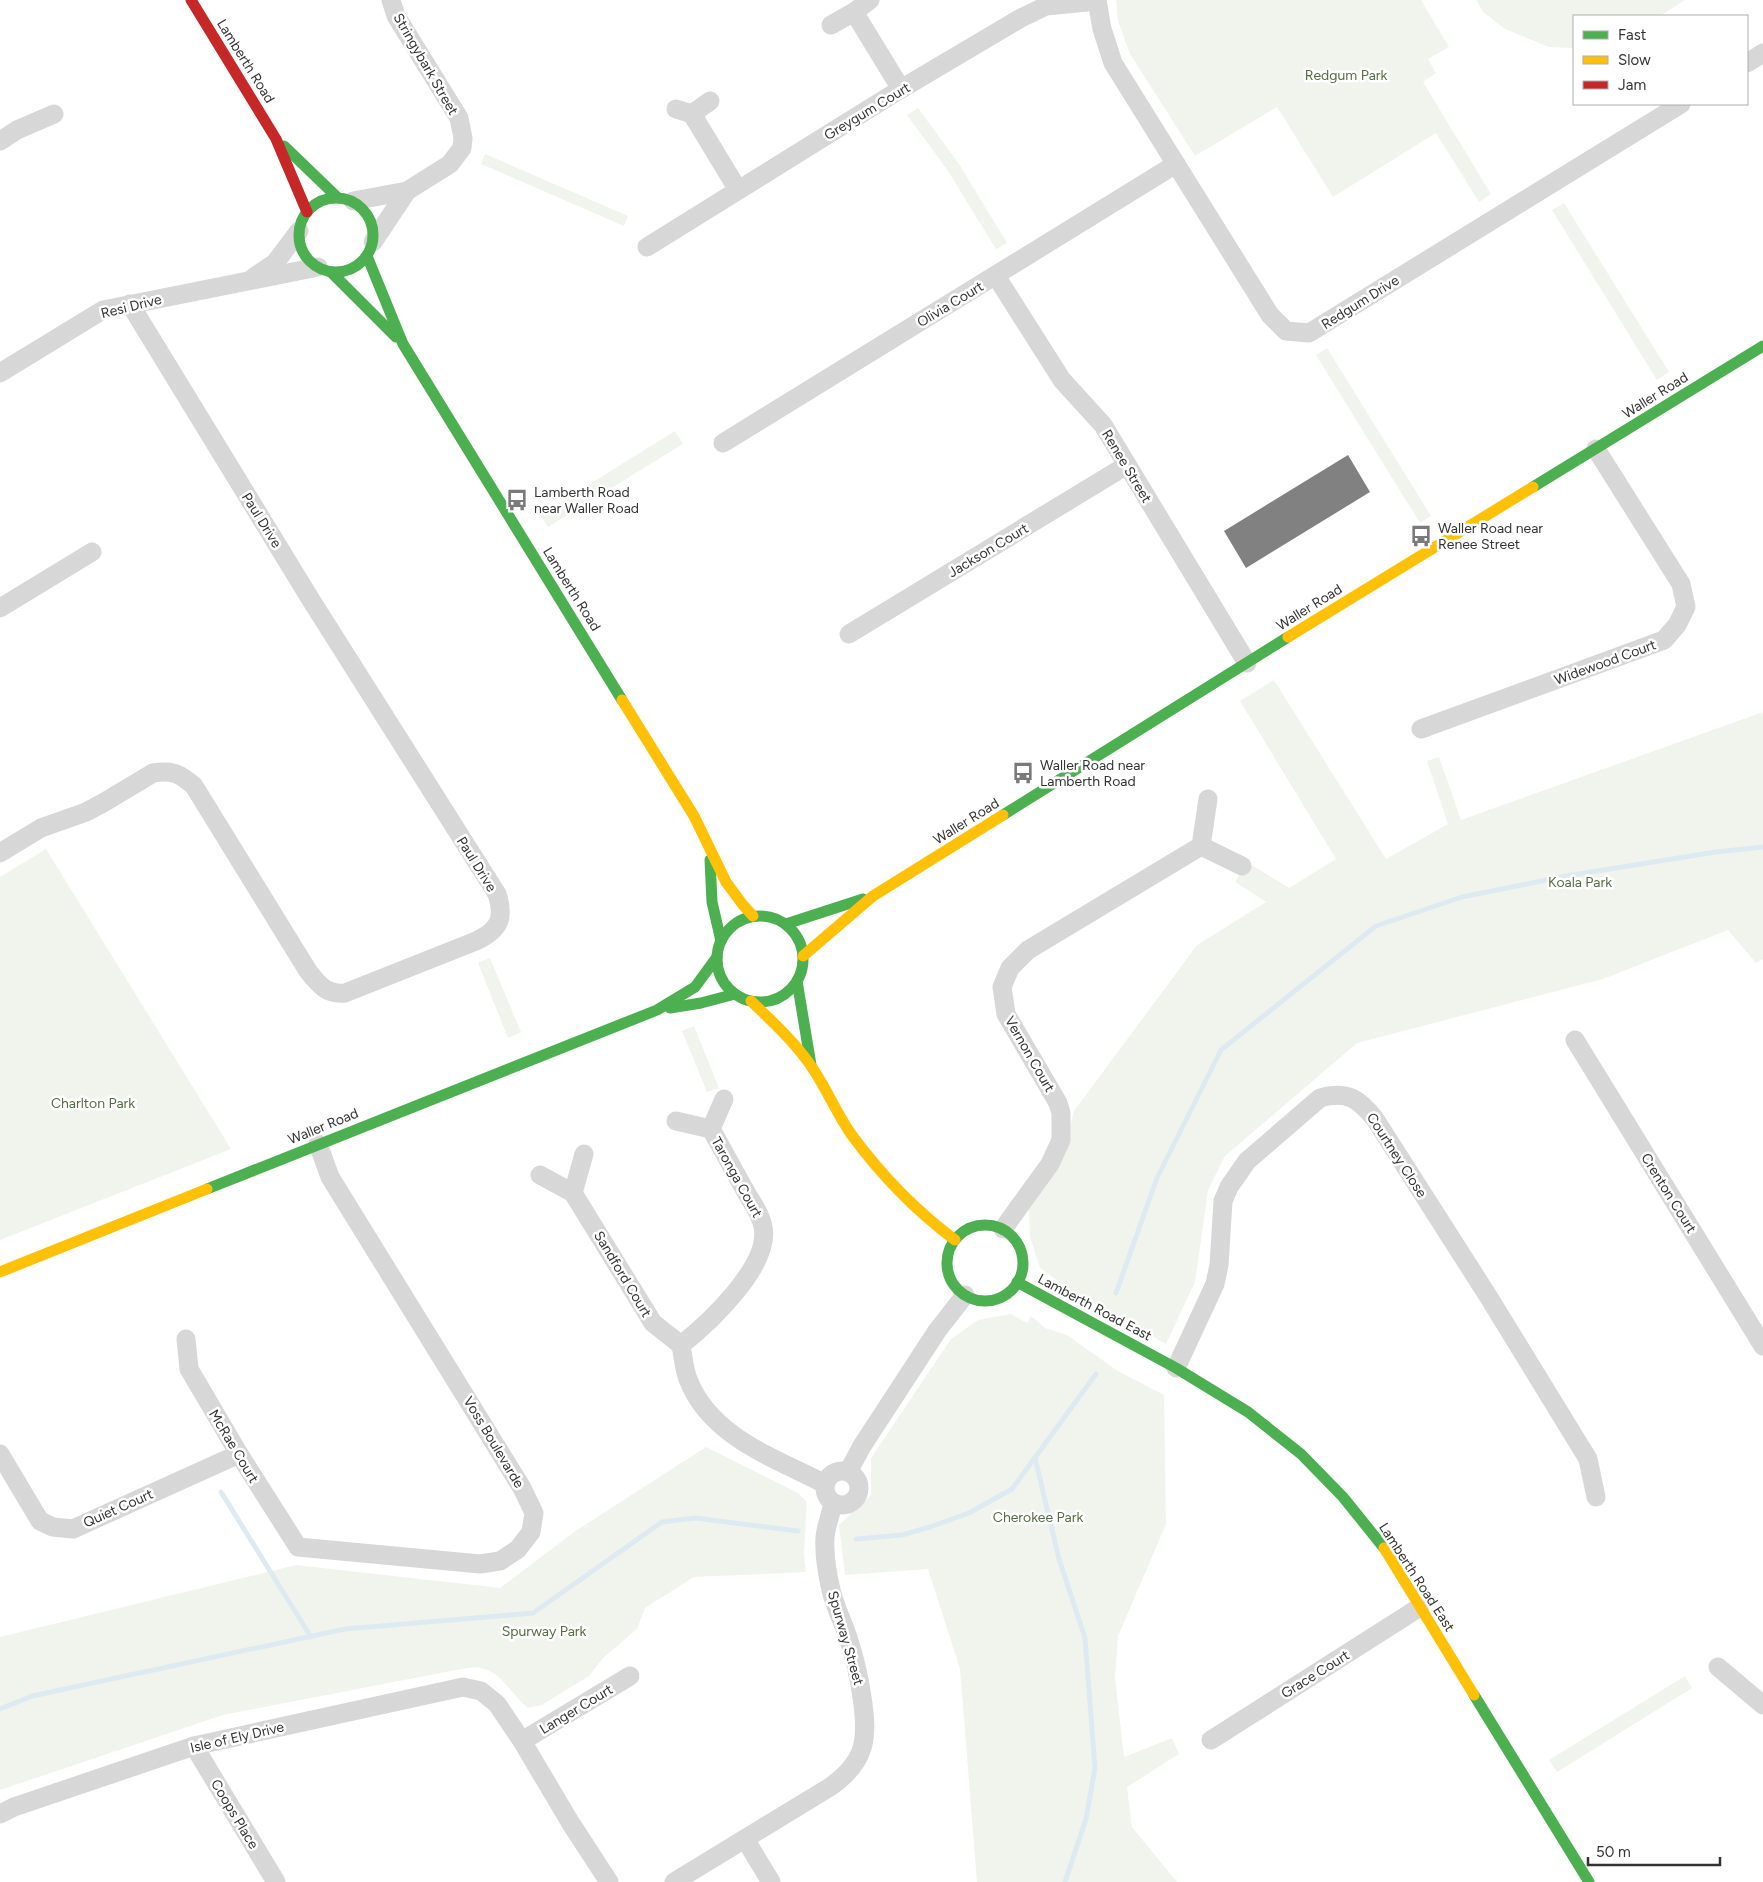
<svg xmlns="http://www.w3.org/2000/svg" width="1763" height="1882" font-family="Figtree,sans-serif">
	<style>
		.green { fill: #f1f4ed }
		.lines { fill: none; stroke-linecap: round; stroke-linejoin: round }
		.stream { stroke: #deeaf2; stroke-width: 5 }
		.building { fill: #818181 }
		.street { stroke: #d7d7d7; stroke-width: 19 }
		.fast { stroke: #4caf50; stroke-width: 11 }
		.slow { stroke: #ffc107; stroke-width: 11 }
		.jam { stroke: #c62828; stroke-width: 11 }
		.labels { text-anchor: middle; stroke-width: 5; stroke-linejoin: round; paint-order: stroke }
		.street-label { font-size: 14px; fill: #333; stroke: #fff }
		.park-label { font-size: 14px; fill: #546e41; stroke: #fff }
		.poi-label { font-size: 14px; fill: #333; stroke: #fff; text-anchor: start }
	</style>
	<rect width="100%" height="100%" fill="#fff"/>
	<!-- green -->
	<g class="green">
		<path d="M1116,0h305l28,47 -21,12 8,14 -13,9 68,112 -12,8 -43,-69 -103,64 -56,-90 -82,49 -65,-102 -12,-33z"/>
		<path d="M1476,0h209l-25,16h-86v32l-25,-1 -44,-18 -22,-17z"/>
		<path d="M918,108l41,56 48,79 -11,6 -48,-78 -41,-56z"/>
		<path d="M485,154l143,62 -4,10 -143,-62z"/>
		<path d="M1564,203l105,169 -12,8 -105,-170z"/>
		<path d="M1327,348l104,168 -11,7 -104,-168z"/>
		<path d="M675,431l8,13 -135,83 -8,-12z"/>
		<path d="M1274,680l112,179 62,-35 -21,-63 12,-4 22,63 302,-108v247l-7,4 -28,-33 -125,49 -246,64 -132,113 -17,34 -13,92 -29,62 -93,-52 -33,-24 -10,-31 -1,-28 31,-44 14,-54 123,-166 69,-43 -31,-20 12,-20 42,26 47,-29 -96,-158z"/>
		<path d="M46,849l185,300 -231,91v-363z"/>
		<path d="M490,958l31,74 -13,6 -30,-75z"/>
		<path d="M694,1026l25,62 -12,4 -25,-61z"/>
		<path d="M1011,1314l16,9 4,-7 14,12 22,7 51,36 46,24 2,129 -48,112 -3,42 9,79 48,-19 7,16 -52,33 5,40 45,55h-200l-17,-213 -32,-100 -83,6 -6,-50 32,-30v-37l80,-119 27,-19z"/>
		<path d="M706,1447l92,46 9,9 -3,52 2,18 -112,5 -49,31 -8,21 -34,29 -14,18 -47,29 -14,3c-16,-12 -26,-36 -47,-40 -6,-2 -14,1 -20,1l-238,46 -223,75v-153l296,-72 204,23 74,-56z"/>
		<path d="M1685,1676l7,12 -135,84 -8,-12z"/>
	</g>
	<g class="lines">
		<!-- stream -->
		<g class="stream">
			<path d="M1116,1293l41,-115 64,-128 155,-124 86,-29 104,-21 150,-24 47,-5"/>
			<path d="M1035,1458l24,101 26,79 10,130 -9,51 -21,63"/>
			<path d="M221,1492l90,145"/>
			<path d="M856,1539l46,-4 28,-8 39,-14 43,-24 84,-115"/>
			<path d="M0,1709l32,-13 313,-67 188,-16 129,-91 33,-4 103,13"/>
		</g>
	</g>
	<!-- building -->
	<path class="building" d="M1348,455l22,37 -124,76 -22,-37z"/>
	<g class="lines">
		<!-- street -->
		<g class="street">
			<path d="M1097,0l5,29 11,34 157,252 16,16 23,2 372,-229"/>
			<path d="M854,12l47,77"/>
			<path d="M831,25l23,-13 16,-12"/>
			<path d="M1747,63l16,-10"/>
			<path d="M676,109l16,5 18,-13"/>
			<path d="M692,114l46,76"/>
			<path d="M0,141l17,-11 37,-16"/>
			<path d="M353,201l54,-10 43,-27 12,-16 1,-10 -4,-20 -63,-102 -5,-16"/>
			<path d="M373,242l34,-51"/>
			<path d="M647,247l254,-158 120,-71 25,-12 51,-5"/>
			<path d="M996,276l66,104 41,45 144,238"/>
			<path d="M254,277l21,-14 24,-32"/>
			<path d="M0,373l103,-63 215,-43"/>
			<path d="M723,443l453,-279"/>
			<path d="M0,608l92,-56"/>
			<path d="M849,634l278,-169"/>
			<path d="M1421,729l243,-89 13,-15 9,-18 -5,-23 -85,-135"/>
			<path d="M1208,799l-7,47 41,20"/>
			<path d="M0,853l41,-25 45,-16 17,-9 50,-30c19,-3 26,0 41,13l114,185c11,14 19,24 37,22l131,-52c23,-11 29,-22 21,-47l-186,-294 -181,-296"/>
			<path d="M1575,1040l188,306"/>
			<path d="M676,1121l35,8 13,-30"/>
			<path d="M540,1175l33,18 80,130 28,22c2,11 3,24 7,34 22,58 87,79 137,105"/>
			<path d="M573,1193l11,-39"/>
			<path d="M1003,1229l47,-65 11,-24v-27l-3,-10 -52,-89 -4,-27 8,-19 18,-18 173,-104"/>
			<path d="M186,1339l3,30 50,85 59,93 182,17 20,-3 18,-12 13,-17 3,-19 -12,-25 -192,-311 -12,-33"/>
			<path d="M681,1345c28,-22 90,-80 82,-118 -2,-13 -11,-24 -17,-35 -12,-21 -23,-42 -35,-63"/>
			<path d="M1176,1368l39,-84 4,-19 4,-64 6,-14 18,-26 73,-63c27,-8 39,1 55,21l113,177 100,163 8,38"/>
			<path d="M0,1454l40,67 13,6 20,2 166,-75"/>
			<circle cx="842" cy="1488" r="17"/>
			<path d="M848,1472l14,-26 75,-115 28,-36"/>
			<path d="M1718,1667l45,38"/>
			<path d="M1211,1740l209,-133"/>
			<path d="M522,1741l108,-65"/>
			<path d="M194,1746l82,136"/>
			<path d="M0,1814l14,-7 180,-61 269,-59 18,4 16,13 25,37 48,81 39,60"/>
			<path d="M745,1839l26,43"/>
			<path d="M674,1882l156,-95c37,-26 38,-49 32,-90 -3,-20 -7,-38 -13,-56 -5,-17 -14,-34 -18,-51 -4,-17 -7,-36 -6,-53 1,-11 6,-23 8,-34"/>
		</g>
		<!-- fast -->
		<g class="fast">
			<path d="M284,146l53,51"/>
			<circle cx="336" cy="235" r="37"/>
			<path d="M367,256l36,88 219,356"/>
			<path d="M331,272l65,65"/>
			<path d="M1533,487l230,-141"/>
			<path d="M1003,815l285,-178"/>
			<path d="M710,860l2,42 9,39"/>
			<circle cx="760" cy="959" r="43"/>
			<path d="M786,924l77,-25"/>
			<path d="M797,981l14,84"/>
			<path d="M670,1008l31,-5 34,-9"/>
			<path d="M207,1189l450,-179 38,-23 22,-30"/>
			<circle cx="985" cy="1263" r="38"/>
			<path d="M1017,1282l159,86 72,44 53,42 42,43 41,51"/>
			<path d="M1474,1695l115,187"/>
		</g>
		<!-- slow -->
		<g class="slow">
			<path d="M1288,637l245,-150"/>
			<path d="M622,700l72,116 32,66 17,23 10,11"/>
			<path d="M803,956l70,-60 130,-81"/>
			<path d="M751,1001c23,22 47,44 64,71 13,20 22,42 36,62 30,41 64,76 104,106"/>
			<path d="M0,1272l207,-83"/>
			<path d="M1384,1548l90,147"/>
		</g>
		<!-- jam -->
		<path class="jam" d="M191,0l85,139 31,73"/>
	</g>
	<!-- icons -->
	<defs>
		<g id="bus-bare" transform="scale(1.725)"><path d="M-5-6H5V4H4V6H2V4H-2V6H-4V4H-5ZM-3.5-4V0h7V-4ZM-3.5 1.2v1.5H-2V1.2ZM2 1.2v1.5H3.5V1.2Z" fill="#7a7a7a" stroke="#fff" stroke-width="2.5" paint-order="stroke"/></g>
	</defs>
	<g fill-rule="evenodd">
		<use href="#bus-bare" x="517" y="500"/>
		<use href="#bus-bare" x="1421" y="536"/>
		<use href="#bus-bare" x="1023" y="773"/>
	</g>
	<g class="labels">
		<!-- street labels -->
		<g class="street-label">
			<text transform="translate(246 61) rotate(58)" y="5">Lamberth Road</text>
			<text transform="translate(426 64) rotate(60)" y="5">Stringybark Street</text>
			<text transform="translate(867 111) rotate(-31)" y="5">Greygum Court</text>
			<text transform="translate(1360 302) rotate(-32)" y="5">Redgum Drive</text>
			<text transform="translate(950 304) rotate(-31)" y="5">Olivia Court</text>
			<text transform="translate(131 306) rotate(-14)" y="5">Resi Drive</text>
			<text transform="translate(1655 395) rotate(-32)" y="5">Waller Road</text>
			<text transform="translate(1127 466) rotate(59)" y="5">Renee Street</text>
			<text transform="translate(262 520) rotate(58)" y="5">Paul Drive</text>
			<text transform="translate(988 550) rotate(-31)" y="5">Jackson Court</text>
			<text transform="translate(572 589) rotate(58)" y="5">Lamberth Road</text>
			<text transform="translate(1309 607) rotate(-32)" y="5">Waller Road</text>
			<text transform="translate(1605 662) rotate(-20)" y="5">Widewood Court</text>
			<text transform="translate(966 821) rotate(-32)" y="5">Waller Road</text>
			<text transform="translate(477 864) rotate(58)" y="5">Paul Drive</text>
			<text transform="translate(1030 1054) rotate(60)" y="5">Vernon Court</text>
			<text transform="translate(323 1126) rotate(-22)" y="5">Waller Road</text>
			<text transform="translate(1397 1155) rotate(57)" y="5">Courtney Close</text>
			<text transform="translate(737 1177) rotate(61)" y="5">Taronga Court</text>
			<text transform="translate(1669 1193) rotate(58)" y="5">Crenton Court</text>
			<text transform="translate(623 1274) rotate(59)" y="5">Sandford Court</text>
			<text transform="translate(1095 1307) rotate(28)" y="5">Lamberth Road East</text>
			<text transform="translate(494 1442) rotate(59)" y="5">Voss Boulevarde</text>
			<text transform="translate(234 1446) rotate(59)" y="5">McRae Court</text>
			<text transform="translate(118 1508) rotate(-24)" y="5">Quiet Court</text>
			<text transform="translate(1417 1577) rotate(57)" y="5">Lamberth Road East</text>
			<text transform="translate(846 1638) rotate(74)" y="5">Spurway Street</text>
			<text transform="translate(1315 1674) rotate(-32)" y="5">Grace Court</text>
			<text transform="translate(576 1709) rotate(-31)" y="5">Langer Court</text>
			<text transform="translate(237 1737) rotate(-13)" y="5">Isle of Ely Drive</text>
			<text transform="translate(235 1814) rotate(59)" y="5">Coops Place</text>
		</g>
		<!-- park labels -->
		<g class="park-label">
			<text x="1346" y="80">Redgum Park</text>
			<text x="1580" y="887">Koala Park</text>
			<text x="93" y="1108">Charlton Park</text>
			<text x="1038" y="1522">Cherokee Park</text>
			<text x="544" y="1636">Spurway Park</text>
		</g>
		<!-- poi labels -->
		<g class="poi-label">
			<text x="534" y="497">Lamberth Road<tspan x="534" dy="16">near Waller Road</tspan></text>
			<text x="1438" y="533">Waller Road near<tspan x="1438" dy="16">Renee Street</tspan></text>
			<text x="1040" y="770">Waller Road near<tspan x="1040" dy="16">Lamberth Road</tspan></text>
		</g>
	</g>
	<!-- legend -->
	<rect x="1573" y="15" width="175" height="90" fill="#ffffff" stroke="#adadad"/>
	<rect x="1583" y="31" width="25" height="8" fill="#4caf50" stroke="#adadad"/>
	<text x="1618" y="40" font-size="15" fill="#333333">Fast</text>
	<rect x="1583" y="56" width="25" height="8" fill="#ffc107" stroke="#adadad"/>
	<text x="1618" y="65" font-size="15" fill="#333333">Slow</text>
	<rect x="1583" y="81" width="25" height="8" fill="#c62828" stroke="#adadad"/>
	<text x="1618" y="90" font-size="15" fill="#333333">Jam</text>
	<!-- scale -->
	<path d="M1588 1857v8h132v-8" fill="none" stroke="#333333" stroke-width="2.5"/>
	<text x="1596" y="1857" font-size="15" fill="#333333" stroke="#ffffff" stroke-width="4" paint-order="stroke">50 m</text>
</svg>
